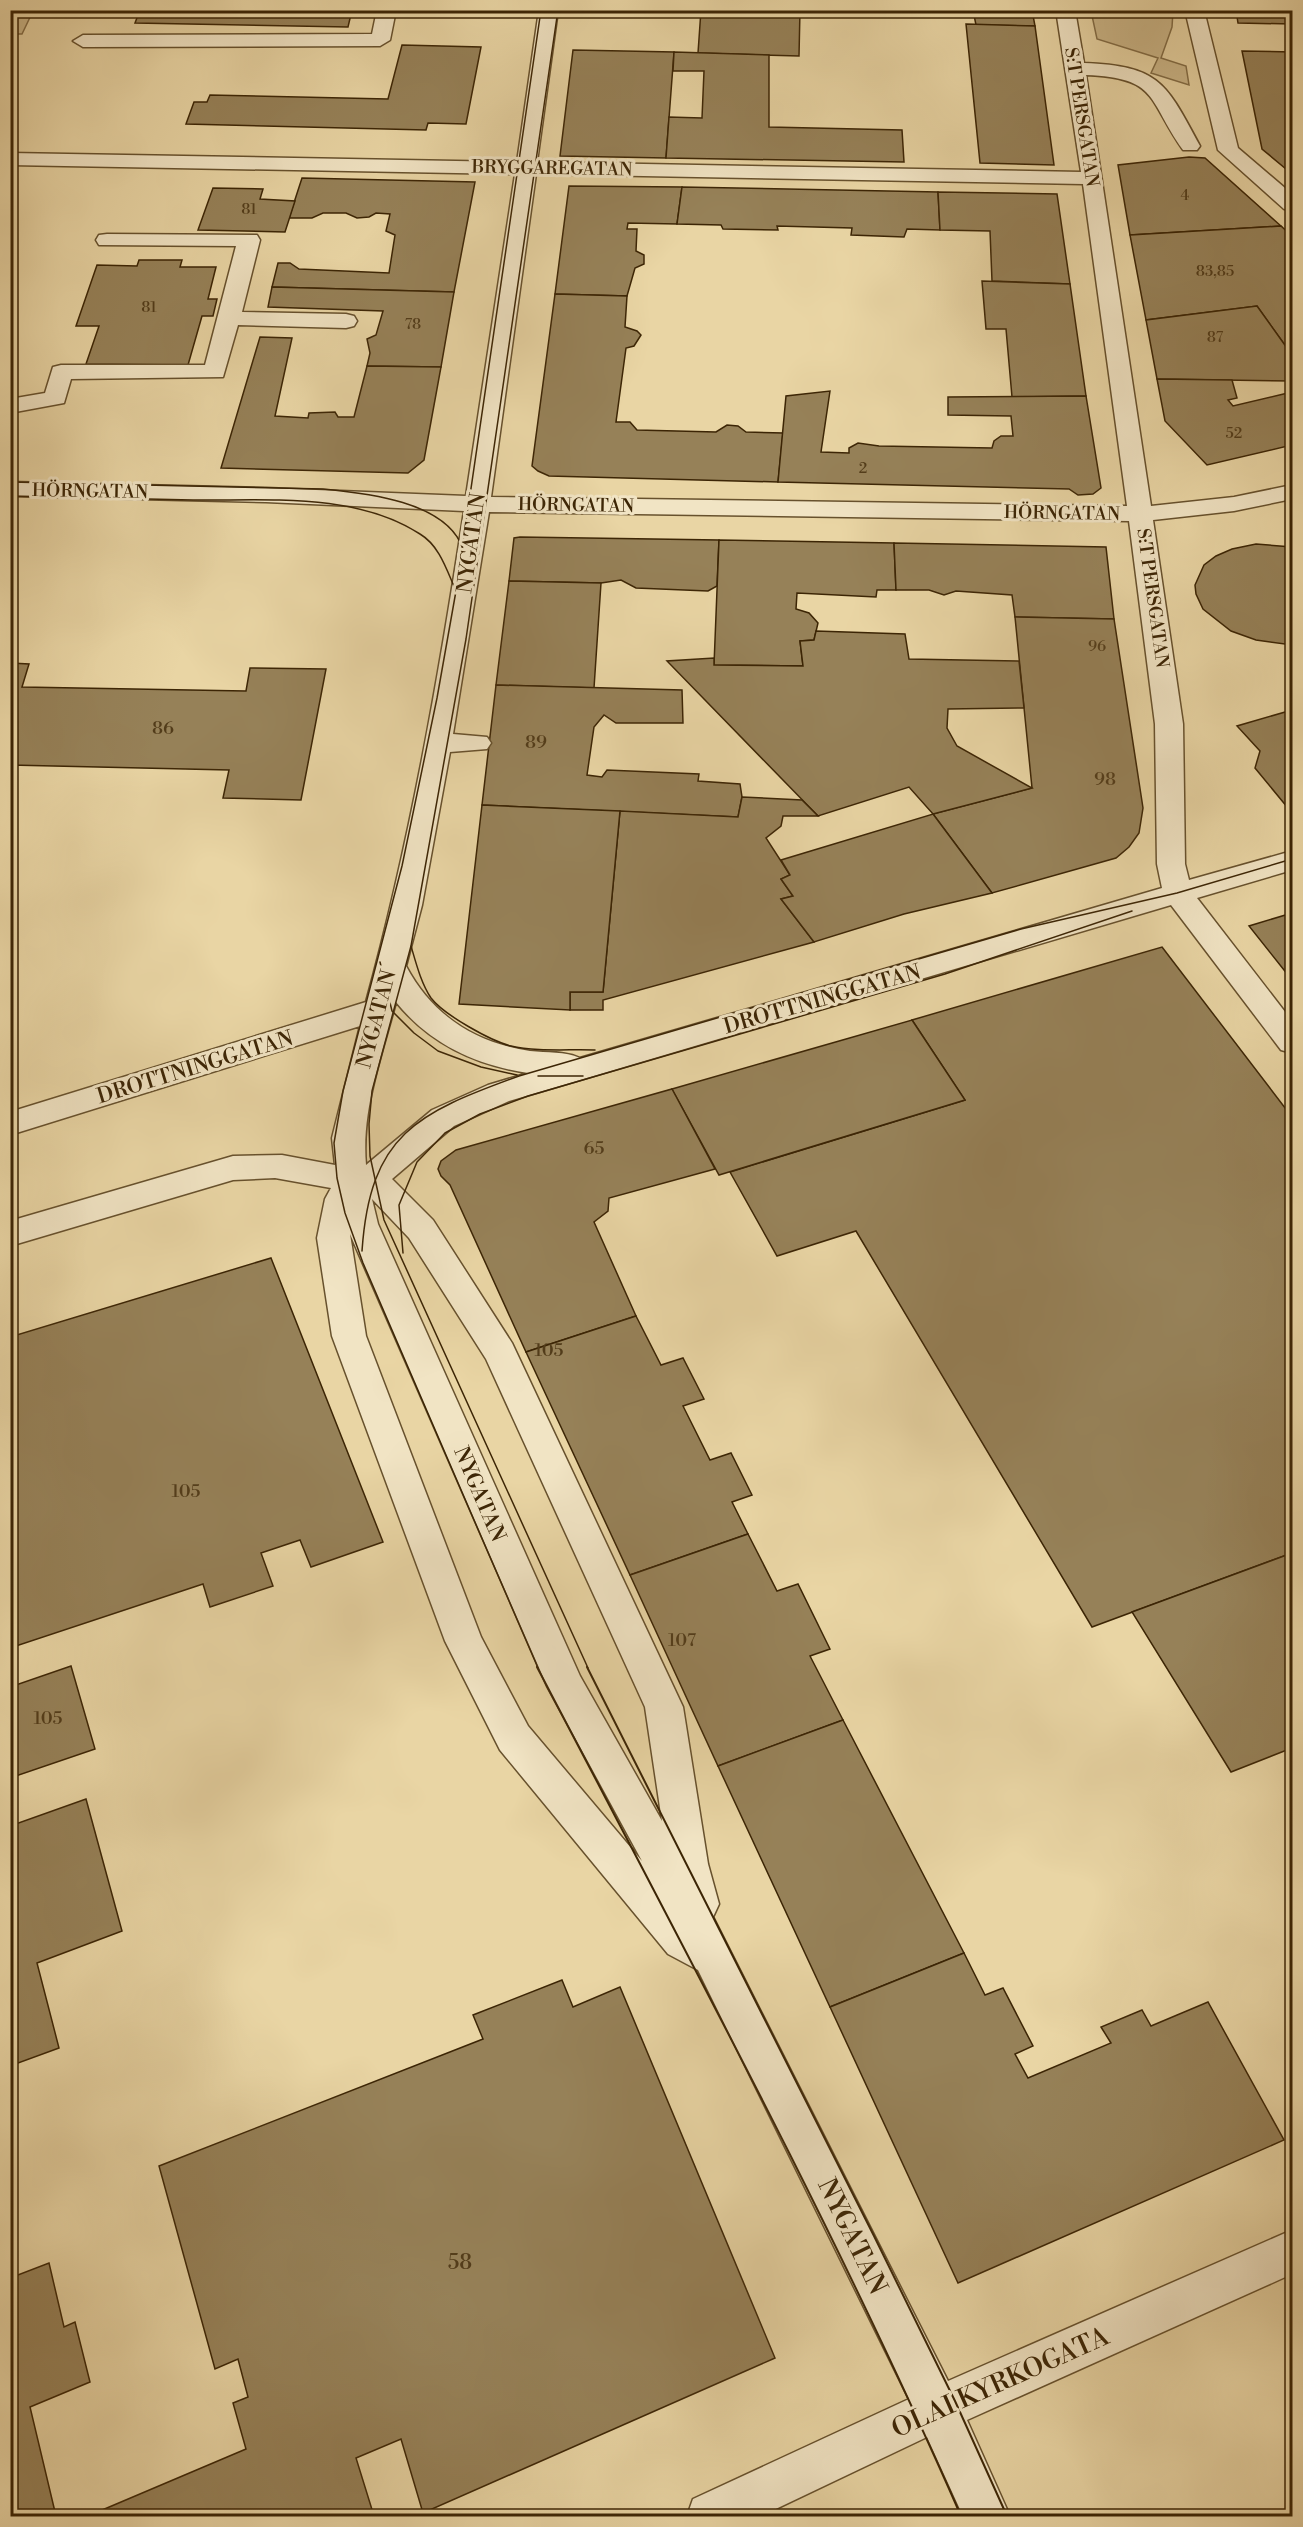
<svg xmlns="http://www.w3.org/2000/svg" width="1303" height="2527" font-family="'Libre Bodoni',serif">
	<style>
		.green { fill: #ccb789; stroke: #846e47; stroke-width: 1.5 }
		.building { fill: #968158; stroke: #3c2505; stroke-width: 1.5 }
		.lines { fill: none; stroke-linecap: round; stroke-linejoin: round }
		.minor-casing { stroke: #67512d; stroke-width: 3 }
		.minor { fill: #f1e4c4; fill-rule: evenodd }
		.tram-far1 { stroke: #3c2505; stroke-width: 1.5 }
		.tram { stroke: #3c2505; stroke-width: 2 }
		.labels { text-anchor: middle; stroke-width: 6; stroke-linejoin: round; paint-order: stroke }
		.far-number-label { font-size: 15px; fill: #523c1a }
		.far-street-label { font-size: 18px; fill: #3c2505; stroke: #f1e4c4 }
		.number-label { font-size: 18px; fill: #523c1a }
		.street-label { font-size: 21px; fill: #3c2505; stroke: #f1e4c4 }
		.near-number-label { font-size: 21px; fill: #523c1a }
		.near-street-label { font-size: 26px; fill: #3c2505; stroke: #f1e4c4 }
	</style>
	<rect width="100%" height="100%" fill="#e9d5a4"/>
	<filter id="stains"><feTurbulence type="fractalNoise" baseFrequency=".00333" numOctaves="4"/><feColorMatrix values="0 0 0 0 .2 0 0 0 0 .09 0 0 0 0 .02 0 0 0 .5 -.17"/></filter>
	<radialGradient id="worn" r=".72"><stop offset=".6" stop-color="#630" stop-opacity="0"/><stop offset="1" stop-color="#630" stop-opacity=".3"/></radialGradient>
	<!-- green -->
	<g class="green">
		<path d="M11,10l22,1 -11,23h-11z"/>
		<path d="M1091,11h82l-1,16 -11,31 25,8 3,19 -38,-12 7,-15 -61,-19z"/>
	</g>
	<!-- building -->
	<g class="building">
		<path d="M140,10h212l-4,17 -213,-4z"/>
		<path d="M701,10h99l-1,46 -101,-3z"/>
		<path d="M958,10h74l3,16 -59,-1 -2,-10z"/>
		<path d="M1236,10h56v14l-54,-1z"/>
		<path d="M966,24l69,2 19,139 -74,-2z"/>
		<path d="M402,45l79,2 -15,77 -38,-1 -2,7 -240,-6 8,-22h13l3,-7 178,4z"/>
		<path d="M573,50l101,2 -8,106 -106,-2z"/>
		<path d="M1242,51l50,1v122l-30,-25z"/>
		<path d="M674,52l95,3v72l133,3 2,32 -238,-4 3,-41 33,1 2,-47h-31z"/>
		<path d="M1189,157l16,1 76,68 -151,9 -12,-70z"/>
		<path d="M302,178l173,4 -21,110 -182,-5 6,-24h12l9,6 90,4 6,-38 -9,-4 4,-17 -14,-1 -7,4 -12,1 -11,-5h-23l-11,5h-23z"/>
		<path d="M569,186l113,1 -5,37 -49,-1 -1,6h10l-1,22 8,4v9l-9,4 -8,28 -72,-2z"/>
		<path d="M682,187l256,5 2,38 -33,-1 -3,8 -53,-2 1,-7 -75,-2 1,4 -55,-1 -2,-4 -44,-1z"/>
		<path d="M213,188l50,1 -3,10 35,2 -10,31 -87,-2z"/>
		<path d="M938,192l119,2 13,90 -78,-3 -2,-50 -50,-1z"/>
		<path d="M1281,226l11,10v119l-35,-49 -111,14 -16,-85z"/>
		<path d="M139,260h43l-2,7h36l-8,32h9l-4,17h-11l-14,49 -102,-1 13,-38h-23l21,-61 40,1z"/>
		<path d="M982,281l88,3 16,112 -74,1 -6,-68h-20z"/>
		<path d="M272,287l182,5 -13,75 -74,-1 3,-13 -3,-14 9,-4 7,-24 -115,-4z"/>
		<path d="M555,294l72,2 -2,31 12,4 4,4 -7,11 -8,2 -10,74h14l7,8 79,2 11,-7 11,1 8,6 37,1 -5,49 -229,-6 -11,-5 -6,-5z"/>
		<path d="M1257,306l35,49v26l-135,-2 -11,-59z"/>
		<path d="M260,337l32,1 -17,78 33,2 1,-5 26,-1 3,5h16l13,-51 74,1 -17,93 -16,13 -187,-5z"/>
		<path d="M1157,379l75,1 5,18 -9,2 5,6 59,-14v53l-85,20 -42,-44z"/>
		<path d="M830,391l-9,61 28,1v-5l9,-5 21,3 113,2 2,-7 7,-5h12l-2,-20 -63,-1v-18l138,-1 15,92 -8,6 -15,1 -9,-6 -291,-7 8,-86z"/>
		<path d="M520,537l199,3 -2,46 -9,5 -72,-3 -15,-8 -20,3 -92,-2 5,-43z"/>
		<path d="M719,540l175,3 2,47h-19l-1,7 -79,-4 -1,16 13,4 9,10 -4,17 -14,1 3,25 -89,-1z"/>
		<path d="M894,543l212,4 8,72 -99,-2 -3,-22 -56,-4 -12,4 -15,-5h-33z"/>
		<path d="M1256,544l36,3v98l-36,-5 -25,-9 -28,-22 -7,-15 -1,-9 9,-20 12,-9 16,-7z"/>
		<path d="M509,581l92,2 -7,105 -98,-3z"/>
		<path d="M1015,617l99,2 29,189 -4,25 -10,14 -13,11 -124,35 -59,-79 99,-26z"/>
		<path d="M816,631l89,3 4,25 110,2 5,47 -76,1 -1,19 10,18 75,42 -99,26 -24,-27 -91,29 -151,-155 47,-3v7l89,1 -3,-25 14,-1z"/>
		<path d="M10,663l19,1 -7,23 224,4 4,-23 76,1 -25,131 -78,-2 6,-28 -219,-5z"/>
		<path d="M496,685l186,5 1,33h-67l-12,-8 -10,12 -7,48 15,2 5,-7 92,4 -1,7 42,3 2,13 -4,20 -256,-12z"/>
		<path d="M1292,710v103l-37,-45 5,-17 -23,-25z"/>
		<path d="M742,797l60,3 16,16h-35l-2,10 -15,12 24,37 -9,4 12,17 -12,3 33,43 -211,58v10h-33v-18h33l17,-181 118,6z"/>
		<path d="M482,805l138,6 -17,181h-33v18l-111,-6z"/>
		<path d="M933,814l59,79 -88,21 -90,28 -33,-43 12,-3 -12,-17 9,-4 -9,-15z"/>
		<path d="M1292,913v67l-43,-54z"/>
		<path d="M1162,947l130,170v436l-200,74 -236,-396 -79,25 -47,-84 235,-72 -53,-80z"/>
		<path d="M912,1020l53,80 -246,75 -47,-86z"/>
		<path d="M672,1089l43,80 -106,29 -1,13 -14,11 42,94 -110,36 -76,-167 -9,-9 -3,-7 3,-8 15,-11z"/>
		<path d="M271,1258l112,284 -72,25 -11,-27 -39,13 12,33 -63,21 -7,-23 -193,64v-311z"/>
		<path d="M636,1316l25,49 22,-7 21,41 -21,7 27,54 21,-7 21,42 -20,7 16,32 -118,41 -104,-223z"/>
		<path d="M748,1534l29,57 21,-7 32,65 -20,7 33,64 -125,46 -88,-191z"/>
		<path d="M1292,1553v195l-61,24 -99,-160z"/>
		<path d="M71,1666l24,83 -85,29v-91z"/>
		<path d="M843,1720l121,233 -134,54 -112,-241z"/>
		<path d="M86,1799l36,132 -85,32 22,85 -49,18v-240z"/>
		<path d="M964,1953l21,42 18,-7 30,58 -18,8 13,24 83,-35 -10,-16 41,-17 9,16 57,-24 76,138 -326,143 -128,-276z"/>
		<path d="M562,1980l11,27 47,-20 155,371 -352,155 -22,-74 -45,19 18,58h-286l158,-67 -13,-46 15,-6 -10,-38 -23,10 -56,-203 324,-127 -10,-24z"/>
		<path d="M49,2263l15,64 11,-5 15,60 -60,25 26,109h-46v-238z"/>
	</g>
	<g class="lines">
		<!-- minor casing -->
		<g class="minor-casing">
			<g id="minor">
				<path d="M377,10h19l-6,30 -10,6 -297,1 -10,-6 10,-6 289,-1z"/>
				<path d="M539,10h19l-21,152 544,10 -25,-162h19l9,53c76,3 82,20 116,83l-3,4h-14c-36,-51 -24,-72 -97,-75l65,431 83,-9 58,-12v14l-58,12 -81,9 30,204 2,140 4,16 103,-29v19l-95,28 95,123v32l-11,-3 -110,-145 -662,196 -55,25 -62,53 41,41 79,123 171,364 25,157 11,40 -6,13 235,464 344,-151v44l-325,146 43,96h-47l-36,-79 -166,79h-74l6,-17 216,-100 -211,-429 -30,-16 -168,-204 -55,-109 -113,-305 -15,-98 8,-39 6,-11 -56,-10 -42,2 -223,66v-25l223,-65 49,-1 53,10 -3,-27 28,-112 -350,109v-23l356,-110c44,-161 73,-326 98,-491l-198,-9 -256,-6v-14l256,6 200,8 49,-322 -505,-9v-12l507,9zM536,174l547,10 44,322 -636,-9zM489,512l640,9 26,203 2,140 5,24 -582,170c-15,-7 -33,-5 -50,-7 -55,-8 -98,-36 -124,-85l16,-61 28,-153 37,-3 4,-6 -4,-6 -34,-3zM396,1002c34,42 79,63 132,71l-40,12 -56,25 -66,55c-5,-55 16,-110 30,-163zM372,1199l37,39 77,121 159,348 17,114 -82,-145 -202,-452zM350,1234l197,452 95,175 -114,-135 -47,-89 -115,-301z"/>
				<path d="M1185,10h19l34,138 54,46v16l-8,-1 -66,-59z"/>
				<path d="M107,234l150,1 3,5 -18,72 104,2 8,2 3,5 -3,5 -8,2 -108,-3 -15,52 -152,2 -7,24 -54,10v-14l35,-6 8,-26 8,-2h144l31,-119 -137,-1 -3,-5 3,-5z"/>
			</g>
		</g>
		<!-- minor -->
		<use href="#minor" class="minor"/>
		<!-- tram-far1 -->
		<g class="tram-far1">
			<path d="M558,10l-92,629 -55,307 -39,145 -3,33 1,32 14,64 204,448"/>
			<path d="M10,482l313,7c42,4 124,12 140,60"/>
			<path d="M10,496c61,1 122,3 183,4 74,1 162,-8 227,34 20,12 27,37 36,57"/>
			<path d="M411,946c5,17 10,37 20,52 13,17 60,43 80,48 24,6 59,3 84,4"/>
			<path d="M380,962l12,49 22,22 24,18 43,16 36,8"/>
			<path d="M538,1076h45"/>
			<path d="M362,1251c8,-117 55,-138 157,-175l502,-147 156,-36 115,-34"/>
			<path d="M403,1253l-4,-48 18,-43 28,-29 35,-19 48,-18 417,-122 187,-63"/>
			<path d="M538,1668l-175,-405 -18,-50 -8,-35 -3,-35 9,-52 59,-225 35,-168 19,-107 85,-581"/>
		</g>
		<!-- tram -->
		<g class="tram">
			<path d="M537,1667c146,280 297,559 424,849"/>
			<path d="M587,1667l287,569 81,165 52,115"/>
		</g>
	</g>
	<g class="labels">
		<!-- far-number labels -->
		<g class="far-number-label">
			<text x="1185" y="200">4</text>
			<text x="249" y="214">81</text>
			<text x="1215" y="276">83,85</text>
			<text x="149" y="312">81</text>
			<text x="413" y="329">78</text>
			<text x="1215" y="342">87</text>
			<text x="1234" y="438">52</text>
			<text x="863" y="473">2</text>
			<text x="1097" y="651">96</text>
		</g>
		<!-- far-street labels -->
		<g class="far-street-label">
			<text transform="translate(1082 117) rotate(81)" y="6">S:T PERSGATAN</text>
			<text transform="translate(552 168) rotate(1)" y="6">BRYGGAREGATAN</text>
			<text transform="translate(90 491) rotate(1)" y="6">HÖRNGATAN</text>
			<text transform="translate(576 505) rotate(1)" y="6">HÖRNGATAN</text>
			<text transform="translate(1062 513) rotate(1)" y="6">HÖRNGATAN</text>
			<text transform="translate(1153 598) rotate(82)" y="6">S:T PERSGATAN</text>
		</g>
		<!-- number labels -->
		<g class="number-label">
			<text x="163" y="734">86</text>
			<text x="536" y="748">89</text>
			<text x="1105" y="785">98</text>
			<text x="594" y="1154">65</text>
			<text x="549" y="1356">105</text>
			<text x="186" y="1497">105</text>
			<text x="682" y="1646">107</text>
			<text x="48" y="1724">105</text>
		</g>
		<!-- street labels -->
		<g class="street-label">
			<text transform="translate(471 543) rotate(-82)" y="7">NYGATAN</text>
			<text transform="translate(822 999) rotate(-16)" y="7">DROTTNINGGATAN</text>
			<text transform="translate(376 1019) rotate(-75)" y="7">NYGATAN</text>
			<text transform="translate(195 1067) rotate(-17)" y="7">DROTTNINGGATAN</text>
			<text transform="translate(480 1494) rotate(67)" y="7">NYGATAN</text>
		</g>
		<!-- near-number labels -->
		<g class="near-number-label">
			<text x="460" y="2269">58</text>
		</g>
		<!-- near-street labels -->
		<g class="near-street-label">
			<text transform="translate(853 2236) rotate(64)" y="9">NYGATAN</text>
			<text transform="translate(1000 2382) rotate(-24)" y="9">OLAI KYRKOGATA</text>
		</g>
	</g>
	<!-- margin -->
	<rect width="1303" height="2527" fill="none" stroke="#e9d5a4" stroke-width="36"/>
	<rect x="12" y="12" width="1279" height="2503" fill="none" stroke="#3c2505" stroke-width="3"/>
	<rect x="18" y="18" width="1267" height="2491" fill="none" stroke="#3c2505" stroke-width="1.5"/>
	<rect width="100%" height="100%" filter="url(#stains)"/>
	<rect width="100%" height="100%" fill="url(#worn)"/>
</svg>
